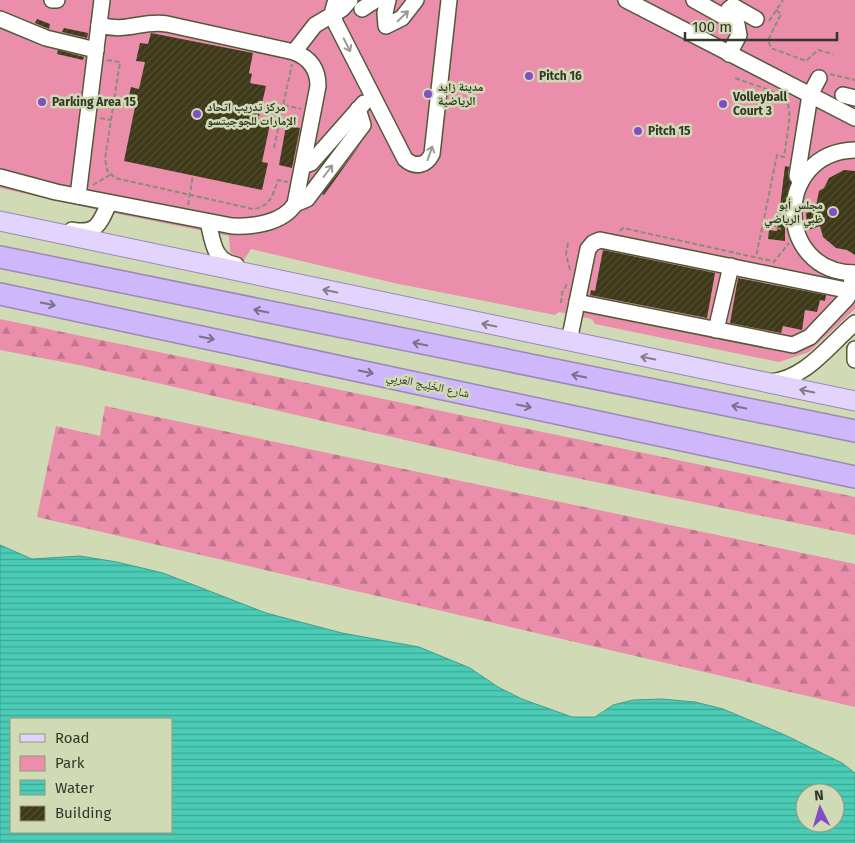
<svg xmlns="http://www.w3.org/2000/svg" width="855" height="843" font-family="'Fira Sans','Noto Naskh Arabic',sans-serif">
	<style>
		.green { fill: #eb8eab }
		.forest { fill: url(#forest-firs) }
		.water { fill: url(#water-rules); stroke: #439f8c; fill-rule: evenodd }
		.building { fill: url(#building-hatch) }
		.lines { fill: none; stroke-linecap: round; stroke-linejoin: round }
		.minor-casing { stroke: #515939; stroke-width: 18 }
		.major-casing { stroke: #988ab2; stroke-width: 21 }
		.highway-casing { stroke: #988ab2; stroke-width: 24 }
		.path { stroke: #888f74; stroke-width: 2; stroke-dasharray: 5 2.5; stroke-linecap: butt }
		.minor { stroke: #fff; stroke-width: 15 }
		.major { stroke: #e2d4fd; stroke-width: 19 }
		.highway { stroke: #cfb7fc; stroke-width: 21 }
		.oneway { stroke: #999b94 }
		.oneway2 { stroke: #827e88 }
		.oneway3 { stroke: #797188 }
		.poi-dot { fill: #824ec6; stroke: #d0dab5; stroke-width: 2 }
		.labels { text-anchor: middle; stroke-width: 5; stroke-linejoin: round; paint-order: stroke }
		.poi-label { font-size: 12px; font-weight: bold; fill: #333729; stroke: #d0dab5; text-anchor: start }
		.street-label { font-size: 12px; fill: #333729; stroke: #d0dab5 }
	</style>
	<defs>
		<pattern id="forest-firs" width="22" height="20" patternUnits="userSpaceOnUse" patternTransform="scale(1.25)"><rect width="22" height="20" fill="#eb8eab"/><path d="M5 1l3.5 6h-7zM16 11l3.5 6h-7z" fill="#bf758b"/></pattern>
		<pattern id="water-rules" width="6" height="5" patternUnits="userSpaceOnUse" patternTransform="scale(1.25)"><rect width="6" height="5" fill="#4accb7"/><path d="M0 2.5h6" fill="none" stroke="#3ea695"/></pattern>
		<pattern id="building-hatch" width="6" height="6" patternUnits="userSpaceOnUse" patternTransform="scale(1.25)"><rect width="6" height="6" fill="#3e3918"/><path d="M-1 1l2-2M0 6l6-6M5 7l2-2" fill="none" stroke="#524e31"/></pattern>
	</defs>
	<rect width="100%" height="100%" fill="#d0dab5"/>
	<!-- green -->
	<path class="green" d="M0,0h855v309l-46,43 -30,10 -184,-38 -3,-5 -33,-7 -4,3 -161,-32 -143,-34 -8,12 -13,-9 -1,-16 -131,-26 -98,-22z"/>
	<!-- forest -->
	<g class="forest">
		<path d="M0,319l855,178v38l-328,-67 -448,-103 -79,-15z"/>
		<path d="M105,406l750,158v143l-818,-190 19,-91 44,10z"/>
	</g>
	<!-- water -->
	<path class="water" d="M0,545l32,14 48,-3 37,6 46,11 103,40 76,20 77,14 51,21 28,19 24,12 50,18h23l18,-12 20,-5 29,-1 33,3 28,7 62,26 57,28 13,10v70h-855zM11,719h160v113h-160zM805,793h30v30h-30z"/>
	<!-- building -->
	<g class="building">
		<path d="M37,19l13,5 -1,5 -14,-6z"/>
		<path d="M64,28l24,5 -1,5 -25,-6z"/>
		<path d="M151,33l102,20 -4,20 3,1 -2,9 16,3 -8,35 12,3 -8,38 6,1 -6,27 -138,-29 11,-54 -8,-2 4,-18 8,2 6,-27 -9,-1 4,-18 8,1z"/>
		<path d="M58,50l26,7 -1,3 -26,-6z"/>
		<path d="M286,126l14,2 -8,40 -13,-3z"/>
		<path d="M363,141l-39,54 -2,-1z"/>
		<path d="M785,166l4,1 -1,8 3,8 -6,28v30l-17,-2 1,-9 8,1z"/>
		<path d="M844,170l11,1v84l-8,-5 -11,-2 -13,-11 -3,-11 -12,4 -1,-8 -1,-9 9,-2 4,-20 5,-3 5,-10z"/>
		<path d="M603,250l112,23 -8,45 -117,-23 1,-5 4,1z"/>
		<path d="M738,278l88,17 -1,6 -5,-1 -3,12 -12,-2 -3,20 -19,-4 -2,7 -51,-10z"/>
	</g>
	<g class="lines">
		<!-- minor casing -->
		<g class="minor-casing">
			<g id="minor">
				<path d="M52,0h5"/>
				<path d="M336,0l-3,10 2,12 70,137c10,9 21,7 27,-5l17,-154"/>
				<path d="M388,0l-3,13 1,13 16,-8 14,-18"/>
				<path d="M626,0l229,118"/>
				<path d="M694,0l43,24 2,11 -10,19"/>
				<path d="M362,9l14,-9"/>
				<path d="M724,17l5,-8 4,-3 23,13"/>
				<path d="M0,19l46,19 50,12"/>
				<path d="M294,52l21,-27 27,-16 8,-9"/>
				<path d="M843,95l12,3"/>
				<path d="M855,150c-82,2 -81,123 0,123"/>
				<path d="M303,166l8,-3 53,-60"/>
				<path d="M0,177l56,15 176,34c21,1 51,-3 63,-22l23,-118c0,-17 -8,-28 -24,-34l-127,-28c-26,-4 -39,9 -68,1"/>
				<path d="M801,182l-4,-6 13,-81 9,-17"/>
				<path d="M78,196l24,-196"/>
				<path d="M295,204l12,-5 56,-74 -5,-16"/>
				<path d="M208,222c5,19 5,39 28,43"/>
				<path d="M72,230c25,5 28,-7 37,-27"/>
				<path d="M577,302l216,43 17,-8 37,-39 4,-7 1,-18"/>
				<path d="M716,330l15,-64"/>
				<path d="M569,341l19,-92 5,-6 7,-3 251,51"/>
				<path d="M855,349v11"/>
				<path d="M770,382c36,-3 59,-37 85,-59"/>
			</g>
		</g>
		<!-- major casing -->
		<g class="major-casing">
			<path id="major" d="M0,221l855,180"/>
		</g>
		<!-- highway casing -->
		<g class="highway-casing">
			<g id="highway">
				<path d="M0,257l855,174"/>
				<path d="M0,294l855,183"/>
			</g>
		</g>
		<!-- path -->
		<g class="path">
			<path d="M776,10l5,4 -13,26 3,8 35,13 12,-11 15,4"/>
			<path d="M769,21l14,-21"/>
			<path d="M107,60l13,2 -15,97 2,11 8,8 138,31c18,-2 20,-15 25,-29l10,2"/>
			<path d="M830,74l25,6"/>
			<path d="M735,78c61,22 59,13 49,79l-7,-2 -21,102"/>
			<path d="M284,105l17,4"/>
			<path d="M100,118l10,2"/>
			<path d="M274,148l18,-84"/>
			<path d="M93,185l17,-10"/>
			<path d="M188,205l5,-30"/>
			<path d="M782,214l-6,-1 -1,15 8,1"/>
			<path d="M620,231l3,-3 149,33"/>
			<path d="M568,243l-2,11 4,16"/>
			<path d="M773,263l16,-20"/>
			<path d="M561,303l1,-10 6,-11"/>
		</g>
		<!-- minor -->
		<use href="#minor" class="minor"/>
		<!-- major -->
		<use href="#major" class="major"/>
		<!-- highway -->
		<use href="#highway" class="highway"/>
	</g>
	<!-- one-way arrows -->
	<defs><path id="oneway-shaft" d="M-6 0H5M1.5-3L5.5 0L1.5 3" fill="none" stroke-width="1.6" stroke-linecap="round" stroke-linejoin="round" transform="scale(1.25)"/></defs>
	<g class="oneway">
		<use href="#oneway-shaft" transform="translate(403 16) rotate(-44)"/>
		<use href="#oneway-shaft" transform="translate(347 45) rotate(63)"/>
		<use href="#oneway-shaft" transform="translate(430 153) rotate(-71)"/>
		<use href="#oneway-shaft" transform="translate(328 171) rotate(-53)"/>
	</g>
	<g class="oneway2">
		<use href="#oneway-shaft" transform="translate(330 291) rotate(-168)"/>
		<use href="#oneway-shaft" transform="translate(489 325) rotate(-168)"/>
		<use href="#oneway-shaft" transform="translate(648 358) rotate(-168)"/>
		<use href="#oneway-shaft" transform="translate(807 391) rotate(-168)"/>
	</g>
	<g class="oneway3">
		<use href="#oneway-shaft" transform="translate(48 304) rotate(12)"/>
		<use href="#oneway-shaft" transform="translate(261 311) rotate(-168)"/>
		<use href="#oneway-shaft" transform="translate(207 338) rotate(12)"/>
		<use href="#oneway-shaft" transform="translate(420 344) rotate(-169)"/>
		<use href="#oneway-shaft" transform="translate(366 372) rotate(12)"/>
		<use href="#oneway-shaft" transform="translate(579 376) rotate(-169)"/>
		<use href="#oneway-shaft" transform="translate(524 406) rotate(12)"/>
		<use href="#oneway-shaft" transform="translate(739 407) rotate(-169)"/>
	</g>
	<!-- markers -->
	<g class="poi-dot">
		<circle cx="529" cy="76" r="5"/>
		<circle cx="428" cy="94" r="5"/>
		<circle cx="42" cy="102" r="5"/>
		<circle cx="723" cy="104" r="5"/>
		<circle cx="197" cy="114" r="5"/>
		<circle cx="638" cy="131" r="5"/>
		<circle cx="833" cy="212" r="5"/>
	</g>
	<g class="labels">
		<!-- poi labels -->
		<g class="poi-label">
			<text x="539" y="80">Pitch 16</text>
			<text x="438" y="91">مدينة زايد<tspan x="438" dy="14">الرياضية</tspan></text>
			<text x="733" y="101">Volleyball<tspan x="733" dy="14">Court 3</tspan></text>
			<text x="52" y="106">Parking Area 15</text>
			<text x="207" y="111">مركز تدريب اتحاد<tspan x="207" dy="14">الإمارات للجوجيتسو</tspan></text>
			<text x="648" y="135">Pitch 15</text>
			<text x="823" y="209" text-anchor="end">مجلس أبو<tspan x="823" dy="14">ظبي الرياضي</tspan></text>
		</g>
		<!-- street labels -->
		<g class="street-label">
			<text transform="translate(428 385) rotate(12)" y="4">شارع الخَلِيج العَربِي</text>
		</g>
	</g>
	<!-- legend -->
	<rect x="10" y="718" width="162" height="115" fill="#d0dab5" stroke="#91997d"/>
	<rect x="20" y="734" width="25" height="8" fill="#e2d4fd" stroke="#91997d"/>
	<text x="55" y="743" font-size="15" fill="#333729">Road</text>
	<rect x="20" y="756" width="25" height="15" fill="#eb8eab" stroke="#91997d"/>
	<text x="55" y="768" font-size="15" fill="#333729">Park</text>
	<rect x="20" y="780" width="25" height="15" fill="url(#water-rules)" stroke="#91997d"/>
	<text x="55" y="793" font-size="15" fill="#333729">Water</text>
	<rect x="20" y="806" width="25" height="15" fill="url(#building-hatch)" stroke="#91997d"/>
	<text x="55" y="818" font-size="15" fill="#333729">Building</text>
	<!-- north arrow -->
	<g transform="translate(820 808) rotate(355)"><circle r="24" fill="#d0dab5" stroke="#91997d"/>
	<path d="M0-4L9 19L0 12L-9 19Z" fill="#824ec6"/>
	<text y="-8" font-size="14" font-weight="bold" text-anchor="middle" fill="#333729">N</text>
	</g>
	<!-- scale -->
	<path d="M685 32v8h152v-8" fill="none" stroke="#333729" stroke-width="2.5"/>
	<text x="692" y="32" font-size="15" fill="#333729" stroke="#d0dab5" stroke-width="4" paint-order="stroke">100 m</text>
</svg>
